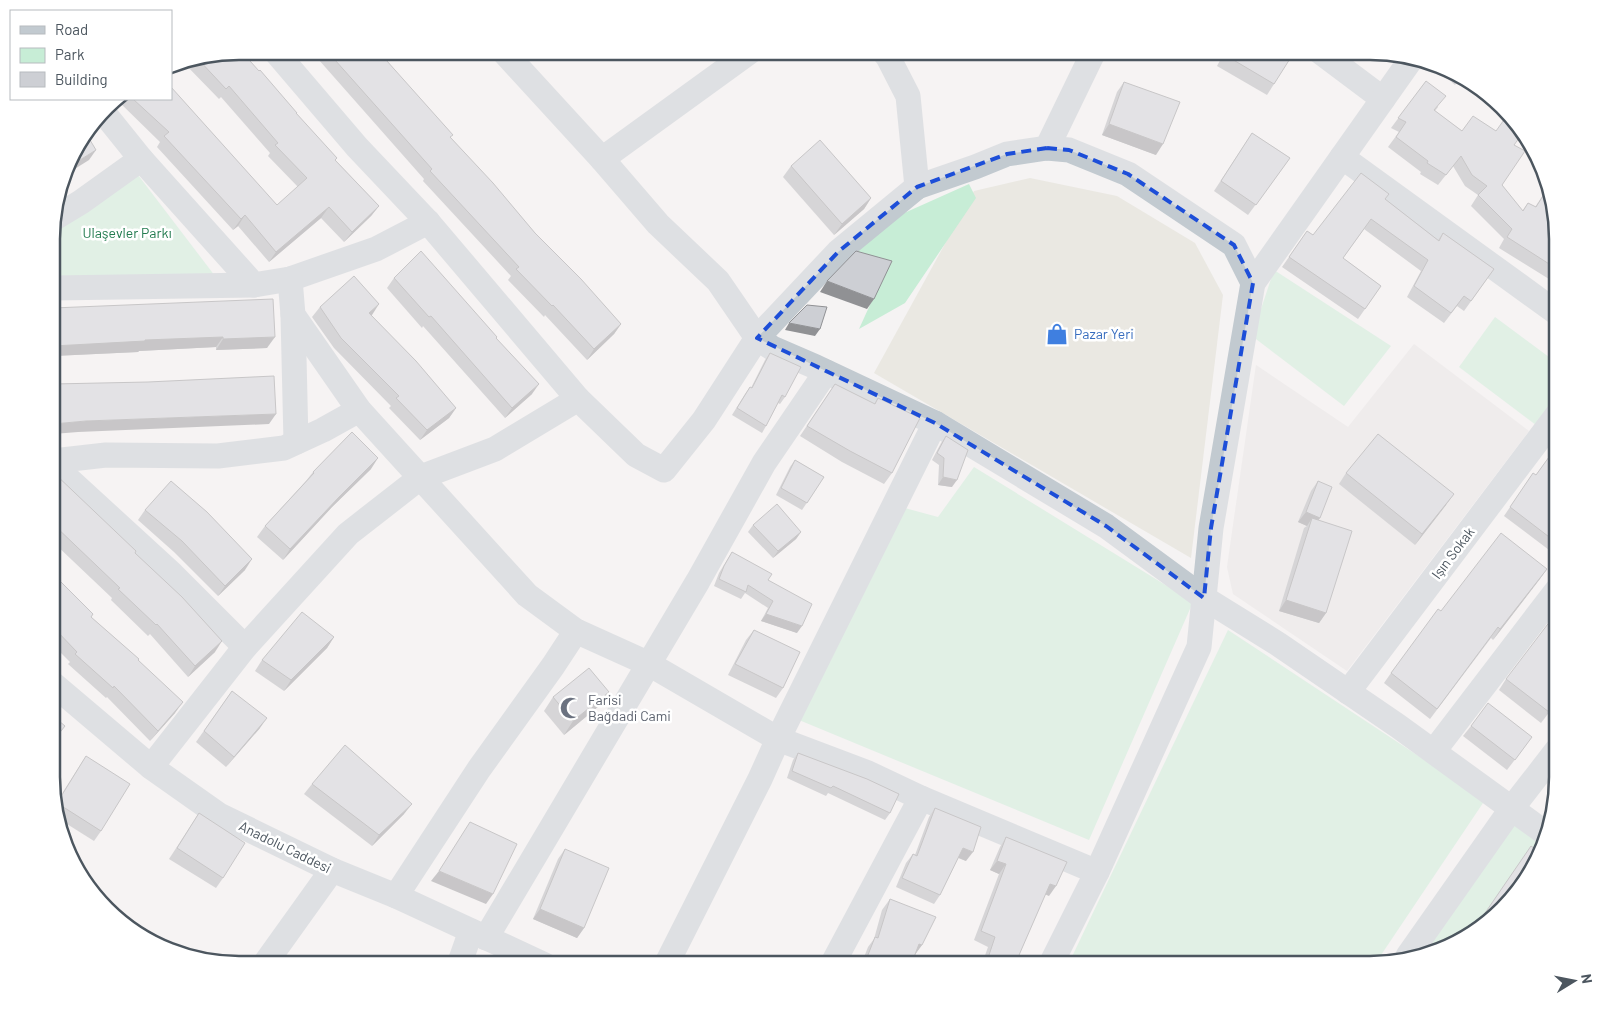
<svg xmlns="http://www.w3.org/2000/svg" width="1609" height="1016" font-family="Barlow,sans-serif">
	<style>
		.commercial { fill: #eae8e2 }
		.education { fill: #e6e4e4 }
		.green { fill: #c7edd6 }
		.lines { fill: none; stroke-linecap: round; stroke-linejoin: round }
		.minor { stroke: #c2cad0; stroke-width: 25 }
		.wall { fill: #b0b2b6 }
		.shaded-wall { fill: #909194 }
		.building { fill: #cdcfd4; stroke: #909194 }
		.marked { fill: none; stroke: #1d4ed8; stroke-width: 4; stroke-dasharray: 10 6; stroke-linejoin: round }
		.labels { text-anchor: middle; stroke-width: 5; stroke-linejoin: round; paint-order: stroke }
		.park-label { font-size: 14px; fill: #227b4f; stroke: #fff }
		.shop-label { font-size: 14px; fill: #366cbe; stroke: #fff; text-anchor: start }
		.street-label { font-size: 14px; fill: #4c565f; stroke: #fff }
		.worship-label { font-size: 14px; fill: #5b616d; stroke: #fff; text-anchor: start }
		.rim { fill: none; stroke: #4c565f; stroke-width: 2.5 }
	</style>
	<rect width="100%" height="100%" fill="#f5f3f3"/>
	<!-- commercial -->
	<path class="commercial" d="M1030,178l87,18 78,47 28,52 -32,263 -317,-185 100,-182z"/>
	<!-- education -->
	<path class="education" d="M1414,344l115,87 -182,240 -114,-77 -6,-27 29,-202 92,62z"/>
	<!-- green -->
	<g class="green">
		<path d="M138,175l77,101 -162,2v-50z"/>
		<path d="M969,184l7,14 -71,105 -46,26 26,-57 -39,-11 56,-47z"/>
		<path d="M1274,270l117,76 -47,60 -92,-70z"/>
		<path d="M1495,317l62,46v41l-17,24 -81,-61z"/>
		<path d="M974,467l219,135 -104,238 -290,-120 102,-213 37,10z"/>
		<path d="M1228,630l257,170 -110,164h-303l-3,-1z"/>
		<path d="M1514,820l31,23 -19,38 -62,58 -39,12z"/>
	</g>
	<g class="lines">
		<!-- minor -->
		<g class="minor">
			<path d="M275,51l82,96 71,75 150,177"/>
			<path d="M503,51l99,108 56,65 60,57 39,57 15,10 44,19 119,56 -157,316 -18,40 -94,186"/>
			<path d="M883,51l5,6 20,39 9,91"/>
			<path d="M1319,51l64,48"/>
			<path d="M104,113l37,46 113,126 36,-6 86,-30 52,-27"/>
			<path d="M1047,148l47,-97"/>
			<path d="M1342,157l215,156"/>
			<path d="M602,159l149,-108"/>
			<path d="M53,219l28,-17 60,-43"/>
			<path d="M290,279l3,36 66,95 168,185 49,36 73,33 129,75 90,34 53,25 176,74"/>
			<path d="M53,288l201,-3"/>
			<path d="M293,315l3,127"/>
			<path d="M935,423l171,103 98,72 74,46 120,82 150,109"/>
			<path d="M53,461l53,-6 112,1 66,-8 39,-18 36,-20"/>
			<path d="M53,465l119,109 73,73"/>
			<path d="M53,684l98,83 68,48 113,55 64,26 149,69"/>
			<path d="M1348,692l209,-277"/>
			<path d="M1434,751l123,-161"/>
			<path d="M151,767l94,-120 103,-113 73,-57 74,-28 83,-50 58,56 28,15 40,-50 53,-82 81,-86 79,-65 58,-20 32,-13 40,-6 22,2 59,24 106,71 19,38"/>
			<path d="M396,896l83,-127 74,-103 23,-35"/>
			<path d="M486,938l212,-357 66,-118 62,-91"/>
			<path d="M1408,956l104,-148 45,-58"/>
			<path d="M1051,964l46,-92 102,-225 12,-119 42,-245 159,-225"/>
			<path d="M264,965l68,-95"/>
			<path d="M459,965l12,-34"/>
			<path d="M832,965l89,-167"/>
		</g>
	</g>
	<!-- wall -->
	<g class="wall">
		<path d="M239,51l57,63 39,46 44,46 -8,10 -27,26 -23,-24 -52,44 -31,-36 -5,4 -76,-83 3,-5 -44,-43h55l106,106 21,-18 -30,-31 2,-3 -49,-56 -2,2 -36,-37z"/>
		<path d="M311,51h67l73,87 84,95 86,91 -7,10 -27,26 -42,-45 -1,2 -36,-37 3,-4 -88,-95 1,-2z"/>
		<path d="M1225,51h64l-15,33 -7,11 -50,-29z"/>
		<path d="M1432,62l29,14 -6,9 -24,-21z"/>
		<path d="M1426,81l12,26 -3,4 27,20h34l18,14 -12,40 20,26 6,-8 7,4 11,-16 11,36v57l-58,-36 5,-9 -33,-33 7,-11 -13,-9 -12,-20 -15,19 -18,-11 1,-2 -33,-25 11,-15 -8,-4z"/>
		<path d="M1124,82l32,73 -54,-20 15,-43z"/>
		<path d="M1252,133l38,25 -42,57 -34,-24z"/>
		<path d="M791,166l80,32 -7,11 -30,26 -51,-58z"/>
		<path d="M1385,199l53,41 5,-7 51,36 -30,42 -7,-5 -13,17 -37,-26 14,-26 -57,-42 -21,29 38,28 -23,33 -76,-52 25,-36 6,4z"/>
		<path d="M394,278l102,60 36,56 -27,24 -82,-92 -1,2 -35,-40z"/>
		<path d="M273,299l-6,49 -51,2v-3l-77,4 -1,1 -85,4z"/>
		<path d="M320,307l51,8 85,93 -7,10 -29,22 -31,-32 2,-2 -57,-58 -22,-31z"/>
		<path d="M770,353l15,44 -5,7 -2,-1 -12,23 -4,7 -30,-18 13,-21 5,-7 1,1 14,-28z"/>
		<path d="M835,384l39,20 4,-6 14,75 -8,11 -42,-22 -42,-26z"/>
		<path d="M946,436l6,51 -14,-2 1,-20 -7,-5 9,-17z"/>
		<path d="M1557,446v110l-53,-40 29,-43 3,2z"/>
		<path d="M795,460l29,17 -22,33 -26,-15 14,-28z"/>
		<path d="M371,469l-39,38 -49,53 -26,-23 8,-11 41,-45 7,-9z"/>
		<path d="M53,472l82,81 80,99 -27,25 -38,-43 -2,2 -37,-36 1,-2 -59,-56z"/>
		<path d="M1346,473l100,32 -31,40 -76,-61z"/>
		<path d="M1318,481l2,37 -2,2 8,93 -7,10 -40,-12 25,-83 3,-2 -9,-4 13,-31z"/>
		<path d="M145,510l100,60 -27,26 -44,-44 -36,-32z"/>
		<path d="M753,525l48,7 -5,7 -23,19 -25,-26z"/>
		<path d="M732,552l36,28 29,53 -36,-12 7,-13 -23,-15 -4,6 -27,-13 5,-13z"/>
		<path d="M1547,569l-54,71 -2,-2 -61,81 -46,-36 7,-10 50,-62z"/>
		<path d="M53,574l40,40 -2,3 47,43 37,53 -25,28 -43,-44 -1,1 -38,-34 2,-2 -17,-17z"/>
		<path d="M754,630l29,58 -7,10 -48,-23 18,-35z"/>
		<path d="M334,637l-7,11 -43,43 -29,-20 7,-11z"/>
		<path d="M1506,679l51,23 -16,21 -42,-33z"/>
		<path d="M232,691l28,37 -34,39 -30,-25z"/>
		<path d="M609,692l-10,14 -35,29 -20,-24 9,-14z"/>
		<path d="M1471,726l61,11 -25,33 -44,-34z"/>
		<path d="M798,753l92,60 -5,7 -57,-27 -2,3 -39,-18 6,-18z"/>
		<path d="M86,756l15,75 -7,10 -35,-22 -5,-13z"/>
		<path d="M312,784l92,30 -32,32 -68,-52z"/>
		<path d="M935,808l31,53 -8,-3 -18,37 -6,9 -38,-17 10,-24 7,-9 2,1 14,-38z"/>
		<path d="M199,813l24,65 -7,10 -47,-29z"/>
		<path d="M1006,837l43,59 -4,-2 -29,68 5,2h-39l6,-17 -14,-7 25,-66 -9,-4 10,-23z"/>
		<path d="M565,849l19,79 -7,10 -44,-19 25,-60z"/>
		<path d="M890,899l32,46 -7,9 -4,11h-50l7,-18 6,-8 8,-29z"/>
	</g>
	<!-- shaded-wall -->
	<g class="shaded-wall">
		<path d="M1179,51h21l-5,7z"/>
		<path d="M1109,124l54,20 -7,11 -54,-20z"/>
		<path d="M96,150l-7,10 -24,15 2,-7z"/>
		<path d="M871,198l-7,11 -30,26 8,-11z"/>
		<path d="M379,206l-8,10 -27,26 8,-10z"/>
		<path d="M329,207l-8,11 -52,44 7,-10z"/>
		<path d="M245,215l-7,11 -5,4 8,-11z"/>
		<path d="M827,281l47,18 -7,10 -47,-17z"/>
		<path d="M379,304l-7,11 -10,9 7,-11z"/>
		<path d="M789,323l31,6 -5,7 -30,-6z"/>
		<path d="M621,324l-7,10 -27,26 7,-11z"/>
		<path d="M223,337l-7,10 -77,4 -1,1 -85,4v-10l92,-6z"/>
		<path d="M275,337l-8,11 -51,2 7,-11z"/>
		<path d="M539,384l-7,10 -27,24 7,-10z"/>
		<path d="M456,408l-7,10 -29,22 7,-10z"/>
		<path d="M276,414l-7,10 -191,8 -25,2v-10l33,-3z"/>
		<path d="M378,458l-7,11 -39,38 -49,53 7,-11 49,-52z"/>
		<path d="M943,477l14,3 -5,7 -14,-2z"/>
		<path d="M1454,494l-8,11 -31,40 7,-11z"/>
		<path d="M1306,512l14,6 -8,10v-10l-5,8 -9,-4z"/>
		<path d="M801,532l-5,7 -23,19 5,-7z"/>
		<path d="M252,559l-7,11 -27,26 7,-10z"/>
		<path d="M1547,569l-7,10 -47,61 7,-11z"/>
		<path d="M1286,600l40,13 -7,10 -40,-12z"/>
		<path d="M766,614l36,12 -5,7 -36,-12z"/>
		<path d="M334,637l-7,11 -43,43 7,-11z"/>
		<path d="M222,641l-7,11 -27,25 7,-11z"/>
		<path d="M609,692l-10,14 -35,29 9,-14z"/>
		<path d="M183,702l-8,11 -25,28 8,-10z"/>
		<path d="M267,718l-7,10 -34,39 8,-10z"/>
		<path d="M412,804l-8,10 -32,32 7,-11z"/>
		<path d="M963,848l10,4 -7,9 -9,-4z"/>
		<path d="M997,861l9,3 -7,10 -9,-4z"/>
		<path d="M439,871l54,23 -7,10 -55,-23z"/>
		<path d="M1050,884l6,2 -7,10 -6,-3z"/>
		<path d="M540,909l44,19 -7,10 -44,-19z"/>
		<path d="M919,944l3,1 -8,11z"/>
	</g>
	<!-- building -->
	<g class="building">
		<path d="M241,51l18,20 1,-1 37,43h-1l41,45 -2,2 44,46 -27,26 -23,-25 -53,45 -31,-37 -4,4 -77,-83 5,-4 -36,-33h38v-12l106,118 30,-27 -32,-33 3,-2 -49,-57 -3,3 -28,-30z"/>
		<path d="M327,51h51l75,84 -3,2 43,46 42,50 46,46 40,45 -27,25 -41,-44 -1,1 -36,-37 3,-2 -89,-96 2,-2z"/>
		<path d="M1227,51h62l4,3 -19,30 -49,-29z"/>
		<path d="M1426,81l20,15 -12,14 28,21 11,-15 23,15 10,-14 16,17 -8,11 11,6 -23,34 21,26 5,-8 8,4 10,-16h1l10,36v42l-50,-32 5,-8 -34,-34 9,-9 -15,-11 -11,-19 -15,19 -19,-12 1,-2 -32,-24 10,-15 -8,-4z"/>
		<path d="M1124,82l56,20 -17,42 -54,-20z"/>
		<path d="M1252,133l38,25 -34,47 -35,-24z"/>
		<path d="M87,135l9,15 -29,18 4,-12z"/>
		<path d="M820,140l51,58 -29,26 -51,-58z"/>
		<path d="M1361,173l28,21 -4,5 54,42 4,-8 51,36 -23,32 -7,-5 -13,17 -37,-27 14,-26 -57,-41 -28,39 38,28 -16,23 -76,-52 18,-26 6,4z"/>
		<path d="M421,251l76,86 -1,1 43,46 -27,24 -81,-92 -2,1 -35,-39z"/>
		<path d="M856,251l36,10 -18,38 -47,-18z"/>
		<path d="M354,276l25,28 -10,9 47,48 40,47 -29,22 -31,-32 3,-2 -58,-58 -21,-31z"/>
		<path d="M273,299l2,38 -52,2v-2l-78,3v1l-92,5v-38z"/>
		<path d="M807,305l20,2 -7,22 -31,-6z"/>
		<path d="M770,353l31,14 -16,30 -3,-2 -16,31 -29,-18 13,-21 2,1z"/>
		<path d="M274,376l2,38 -190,7 -33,3v-40l95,-2z"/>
		<path d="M835,384l40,20 3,-6 42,20 -28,55 -42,-22 -43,-25z"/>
		<path d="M352,432l26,26 -39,39 -49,52 -25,-23 49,-53 -1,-1z"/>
		<path d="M1378,434l76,60 -32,40 -76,-61z"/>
		<path d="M946,436l22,14 -11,30 -14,-3 1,-19 -7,-5z"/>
		<path d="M1557,446v97l-47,-36 23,-34 3,2z"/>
		<path d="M795,460l29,17 -17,26 -26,-15z"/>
		<path d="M53,472l83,79 -1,2 47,44 40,44 -27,25 -38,-42 -1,1 -38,-36 2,-1 -67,-64z"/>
		<path d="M171,481l36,31 45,47 -27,27 -43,-45 -37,-31z"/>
		<path d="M1318,481l14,6 -12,31 -14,-6z"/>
		<path d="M777,504l24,28 -23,19 -25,-26z"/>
		<path d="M1312,518l40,13 -26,82 -40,-13z"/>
		<path d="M1501,533l46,36 -47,60 -2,-2 -61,82 -46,-36 47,-64 3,2z"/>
		<path d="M732,552l40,22 -4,6 44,24 -10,22 -36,-12 7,-13 -25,-16 -2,7 -27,-13 5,-13z"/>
		<path d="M53,574l40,40 -2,3 48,42 -1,1 45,42 -25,29 -44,-45 -1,2 -38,-34 2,-2 -24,-25z"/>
		<path d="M302,612l32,25 -43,43 -29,-20z"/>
		<path d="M1557,612v89l-8,11 -43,-33z"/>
		<path d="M754,630l46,22 -17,36 -48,-24z"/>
		<path d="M589,668l20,24 -36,29 -20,-24z"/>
		<path d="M232,691l35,27 -33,39 -30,-26z"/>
		<path d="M1488,703l44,34 -17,23 -44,-34z"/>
		<path d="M53,716l12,10 -12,15z"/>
		<path d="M345,745l67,59 -33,31 -67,-51z"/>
		<path d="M798,753l69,26 32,15 -9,19 -57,-27 -2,2 -39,-17z"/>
		<path d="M86,756l44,28 -29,47 -44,-28z"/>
		<path d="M935,808l46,19 -8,25 -10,-4 -23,47 -38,-17 11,-24 4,2z"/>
		<path d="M199,813l46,30 -22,35 -46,-30z"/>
		<path d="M470,822l47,22 -24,50 -54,-23z"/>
		<path d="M1006,837l61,25 -11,24 -6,-2 -34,78 5,2h-35l9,-27 -14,-6 25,-67 -9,-3z"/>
		<path d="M1531,846l9,7 -14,28 -54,51z"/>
		<path d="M565,849l44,19 -25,60 -44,-19z"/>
		<path d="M890,899l46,18 -14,28 -3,-1 -8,21h-47l11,-28 3,1z"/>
		<path d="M142,934l16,10 -17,-8z"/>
	</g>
	<!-- marked area -->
	<path d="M0 0H1609V1016H0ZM1047,148l22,2 59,24 106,71 19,38 -42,245 -7,70 -98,-72 -171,-103 -178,-85 81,-86 79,-65 90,-33z" fill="#f5f3f3" fill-opacity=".55" fill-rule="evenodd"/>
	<path class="marked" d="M1047,148l22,2 59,24 106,71 19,38 -42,245 -7,70 -98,-72 -171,-103 -178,-85 81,-86 79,-65 90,-33z"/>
	<!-- icons -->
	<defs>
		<g id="shop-bare" transform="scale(1.725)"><path d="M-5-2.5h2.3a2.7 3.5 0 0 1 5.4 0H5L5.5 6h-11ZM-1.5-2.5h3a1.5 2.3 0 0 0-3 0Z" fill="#3f7fe0" stroke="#fff" stroke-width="2.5" paint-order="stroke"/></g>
		<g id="mosque-bare" transform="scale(1.725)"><path d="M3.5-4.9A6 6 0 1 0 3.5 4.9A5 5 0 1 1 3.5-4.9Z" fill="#6b7280" stroke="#fff" stroke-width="2.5" paint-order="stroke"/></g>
	</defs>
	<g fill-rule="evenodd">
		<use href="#shop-bare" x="1057" y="334"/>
		<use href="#mosque-bare" x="571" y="708"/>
	</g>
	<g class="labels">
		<!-- park labels -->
		<g class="park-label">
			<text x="127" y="238">Ulaşevler Parkı</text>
		</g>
		<!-- shop labels -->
		<g class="shop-label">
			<text x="1074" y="339">Pazar Yeri</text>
		</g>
		<!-- street labels -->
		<g class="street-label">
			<text transform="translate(1453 553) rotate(-53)" y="5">Işın Sokak</text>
			<text transform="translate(285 847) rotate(26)" y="5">Anadolu Caddesi</text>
		</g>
		<!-- worship labels -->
		<g class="worship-label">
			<text x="588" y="705">Farisi<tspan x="588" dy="16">Bağdadi Cami</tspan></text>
		</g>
	</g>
	<!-- crop -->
	<path d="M0 0H1609V1016H0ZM239 60H1370A179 179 0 0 1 1549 239V777A179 179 0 0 1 1370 956H239A179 179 0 0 1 60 777V239A179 179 0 0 1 239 60Z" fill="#fff" fill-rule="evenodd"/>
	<path class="rim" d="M239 60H1370A179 179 0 0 1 1549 239V777A179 179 0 0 1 1370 956H239A179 179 0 0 1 60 777V239A179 179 0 0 1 239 60Z"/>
	<!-- legend -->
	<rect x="10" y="10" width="162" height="90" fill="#ffffff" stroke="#b7bbbf"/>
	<rect x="20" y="26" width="25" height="8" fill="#c2cad0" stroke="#b7bbbf"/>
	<text x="55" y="35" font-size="15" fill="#4c565f">Road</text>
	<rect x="20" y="48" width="25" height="15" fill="#c7edd6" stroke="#b7bbbf"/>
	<text x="55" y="60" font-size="15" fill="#4c565f">Park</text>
	<rect x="20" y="72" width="25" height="15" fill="#cdcfd4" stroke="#b7bbbf"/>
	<text x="55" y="85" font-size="15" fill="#4c565f">Building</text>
	<!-- north arrow -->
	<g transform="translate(1574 981) rotate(80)" stroke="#ffffff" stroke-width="4" paint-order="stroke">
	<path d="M0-4L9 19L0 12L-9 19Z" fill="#4c565f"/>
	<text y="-8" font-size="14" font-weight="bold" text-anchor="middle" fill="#4c565f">N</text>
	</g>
</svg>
